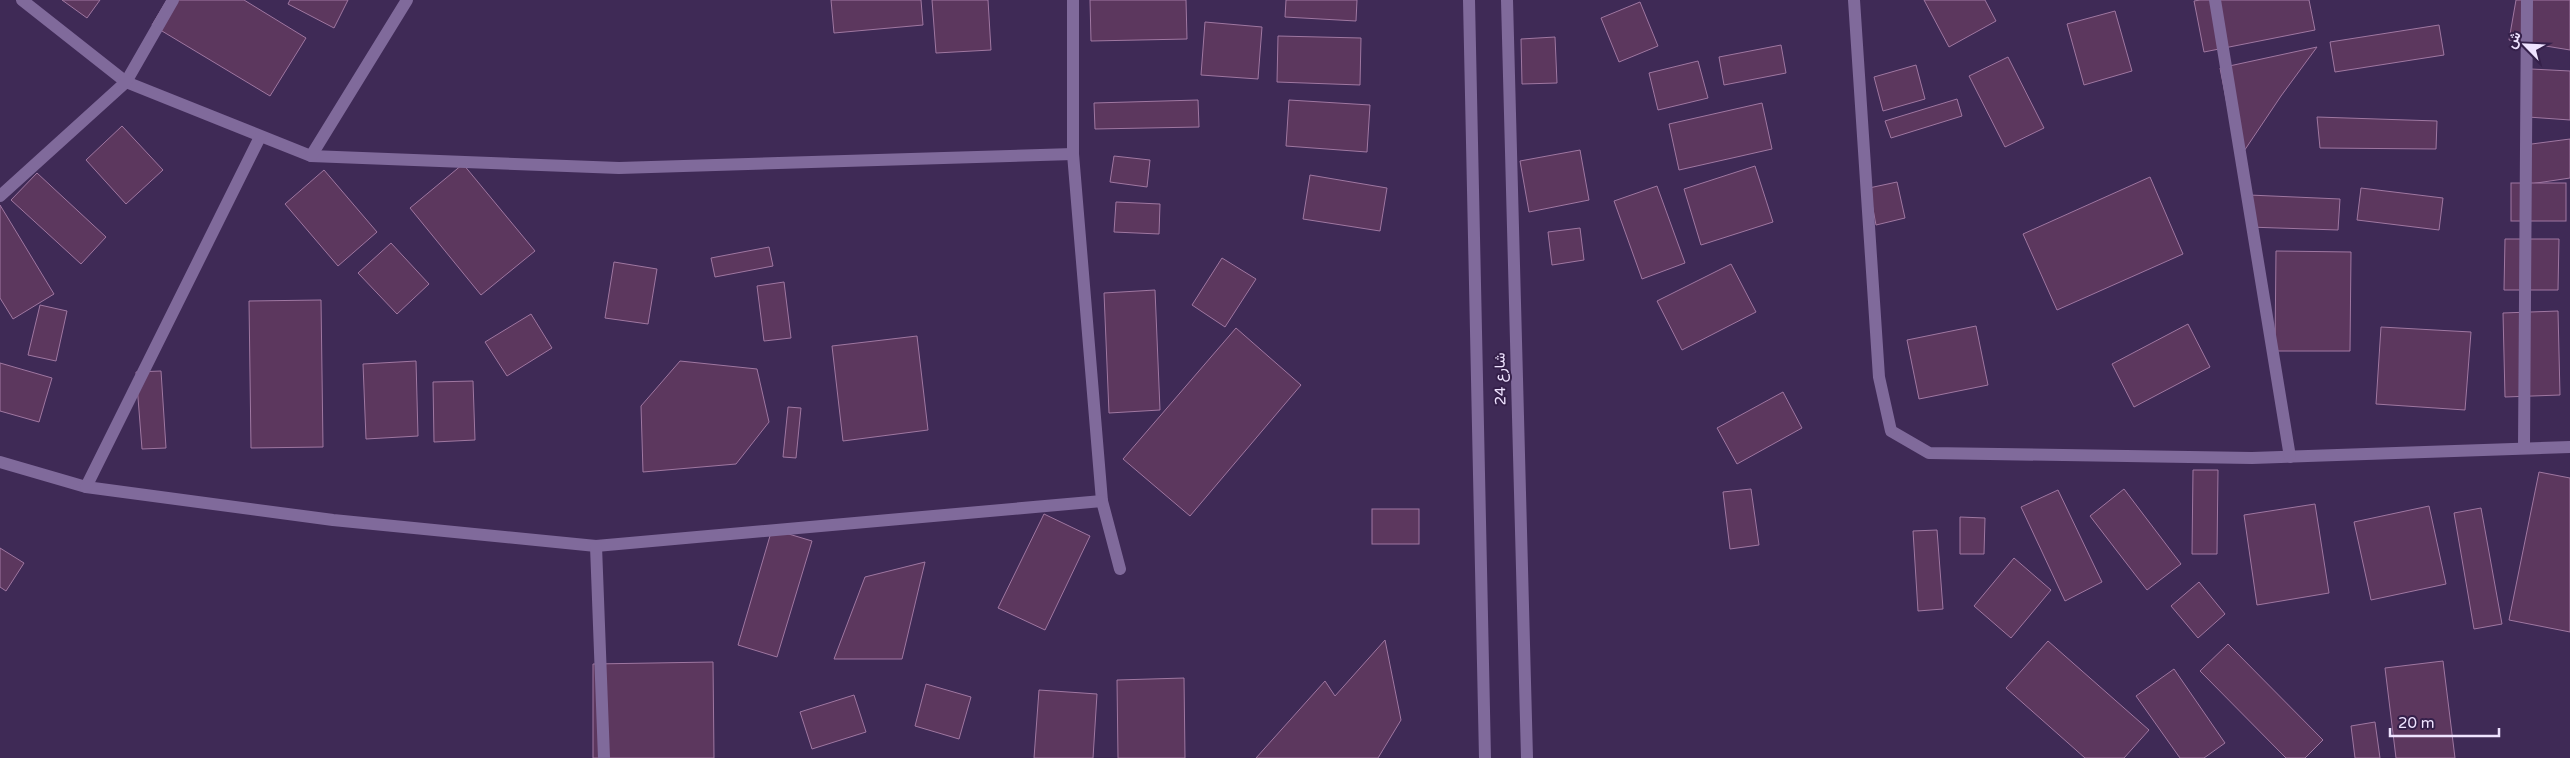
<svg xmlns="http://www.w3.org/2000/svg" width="2570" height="758" font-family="'Varela Round',Vazirmatn,sans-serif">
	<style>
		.building { fill: #5c375e; stroke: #9f77a1 }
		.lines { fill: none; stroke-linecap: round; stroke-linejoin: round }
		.minor { stroke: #806a9b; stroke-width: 12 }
		.labels { text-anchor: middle; stroke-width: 4; stroke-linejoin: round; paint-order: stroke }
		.street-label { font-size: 15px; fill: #efe3ff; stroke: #35204a }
	</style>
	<rect width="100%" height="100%" fill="#3f2a56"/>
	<!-- building -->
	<g class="building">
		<path d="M62,0h38l-13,18z"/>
		<path d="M167,0h77l62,38 -36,58 -118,-71z"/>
		<path d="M290,0h58l-14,28 -46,-24z"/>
		<path d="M831,0h90l2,25 -89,8z"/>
		<path d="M932,0h56l3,50 -55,3z"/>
		<path d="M1090,0h96l1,39 -96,2z"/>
		<path d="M1286,0h71l-1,21 -71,-4z"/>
		<path d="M1924,0h61l11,21 -47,26z"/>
		<path d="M2200,0h109l6,30 -111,22 -10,-51z"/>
		<path d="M2516,0h54v50l-61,-10z"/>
		<path d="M1640,2l18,44 -39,16 -18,-44z"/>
		<path d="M2115,11l17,60 -48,14 -17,-61z"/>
		<path d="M1205,22l57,5 -4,52 -57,-4z"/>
		<path d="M2439,25l5,30 -109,17 -5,-30z"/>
		<path d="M1278,36l83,2 -1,47 -83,-3z"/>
		<path d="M1555,37l2,46 -35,1 -1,-45z"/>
		<path d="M1781,45l5,28 -62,12 -5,-28z"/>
		<path d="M2317,47l-36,49 -43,64 -18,-92z"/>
		<path d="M2008,57l36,71 -39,19 -36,-71z"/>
		<path d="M1698,61l10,37 -50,12 -9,-37z"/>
		<path d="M1916,65l9,34 -42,12 -9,-34z"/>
		<path d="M2531,69l39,2v49l-42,-3z"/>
		<path d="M1957,99l5,17 -71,22 -6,-17z"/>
		<path d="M1198,100l1,27 -104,2 -1,-26z"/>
		<path d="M1289,100l81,5 -3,47 -81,-6z"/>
		<path d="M1762,103l10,46 -93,21 -10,-46z"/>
		<path d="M2317,117l120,4 -1,28 -116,-1z"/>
		<path d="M122,126l41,44 -37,34 -40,-44z"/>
		<path d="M2570,139v39l-40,6 -6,-39z"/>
		<path d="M1580,150l9,50 -60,12 -9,-51z"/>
		<path d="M1114,156l36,4 -3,27 -37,-5z"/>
		<path d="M463,164l72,87 -54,44 -71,-87z"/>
		<path d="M1755,166l18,56 -72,23 -17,-56z"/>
		<path d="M324,170l53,62 -39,34 -53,-62z"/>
		<path d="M37,173l69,64 -25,27 -70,-64z"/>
		<path d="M1310,175l77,13 -7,43 -77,-12z"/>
		<path d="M2150,177l33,77 -126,56 -34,-76z"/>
		<path d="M1897,182l8,36 -29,7 -7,-37z"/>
		<rect x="2511" y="183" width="55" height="38"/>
		<path d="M1657,186l28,77 -43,16 -28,-78z"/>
		<path d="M2361,188l82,10 -4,32 -82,-10z"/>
		<path d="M2249,195l91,4 -2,31 -90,-3z"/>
		<path d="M1116,202l44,2 -1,30 -45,-2z"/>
		<path d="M0,205l54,89 -41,25 -13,-21z"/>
		<path d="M1580,228l4,32 -32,5 -4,-33z"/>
		<path d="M2505,239h54l-1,51h-54z"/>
		<path d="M391,243l38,41 -32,30 -39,-41z"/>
		<path d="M769,247l4,19 -58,11 -4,-19z"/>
		<path d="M2276,251l75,1 -1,99h-75z"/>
		<path d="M1222,258l34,21 -31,48 -33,-22z"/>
		<path d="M614,262l43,7 -9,55 -43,-6z"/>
		<path d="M1731,264l25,48 -74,38 -25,-49z"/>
		<path d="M784,282l7,56 -27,3 -7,-55z"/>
		<path d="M1155,290l5,120 -51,3 -5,-120z"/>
		<path d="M321,300l2,147 -72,1 -2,-147z"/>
		<path d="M40,305l27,6 -11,50 -28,-6z"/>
		<path d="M2558,311l2,84 -55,2 -2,-84z"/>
		<path d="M531,314l21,34 -45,28 -22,-34z"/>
		<path d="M2188,324l22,43 -76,40 -22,-43z"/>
		<path d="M1976,326l12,59 -69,14 -12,-59z"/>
		<path d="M2381,327l90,5 -6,78 -89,-6z"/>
		<path d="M1236,328l65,57 -111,131 -67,-57z"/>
		<path d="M917,336l11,94 -85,11 -11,-95z"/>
		<path d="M416,361l2,75 -52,3 -3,-75z"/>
		<path d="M680,361l77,8 12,53 -33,42 -93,8 -2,-66z"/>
		<path d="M0,363l52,15 -13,44 -39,-11z"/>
		<path d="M161,371l5,77 -24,1 -6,-77z"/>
		<path d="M473,381l2,59 -41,2 -1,-60z"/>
		<path d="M1783,392l19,36 -65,36 -20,-36z"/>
		<path d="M788,407l13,1 -5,50 -13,-1z"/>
		<path d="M2193,470h25l-1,84h-25z"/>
		<path d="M2539,472l31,6v154l-61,-12z"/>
		<path d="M1751,489l8,56 -29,4 -7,-57z"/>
		<path d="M2124,489l57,75 -34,26 -57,-74z"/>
		<path d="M2058,490l44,92 -37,19 -44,-94z"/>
		<path d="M2315,504l14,89 -72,12 -13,-90z"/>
		<path d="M2429,506l17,78 -75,16 -17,-78z"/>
		<path d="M2481,508l21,116 -28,5 -20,-116z"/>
		<rect x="1372" y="509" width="47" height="35"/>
		<path d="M1044,514l46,22 -45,94 -47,-22z"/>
		<path d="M1960,517l25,1 -1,36h-24z"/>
		<path d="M772,529l40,12 -35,116 -39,-12z"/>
		<path d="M1937,530l6,79 -25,2 -5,-80z"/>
		<path d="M0,548l24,15 -18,28 -6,-4z"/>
		<path d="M2014,558l37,32 -40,48 -37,-32z"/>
		<path d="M925,562l-23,97h-68l31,-82z"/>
		<path d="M2199,582l26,32 -27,24 -27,-32z"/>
		<path d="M1385,640l16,80 -23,38h-122l69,-77 10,15z"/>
		<path d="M2048,641l101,89 -25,28h-39l-79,-70z"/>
		<path d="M2228,644l95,96 -18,18h-19l-86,-87z"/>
		<path d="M2443,661l12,97h-59l-11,-90z"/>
		<path d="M713,662l1,96h-121v-94z"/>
		<path d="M2174,669l51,74 -21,15h-24l-44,-62z"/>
		<path d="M1184,678l1,80h-67l-1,-78z"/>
		<path d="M926,684l45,13 -12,42 -44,-13z"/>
		<path d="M1039,690l58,4 -4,64h-59z"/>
		<path d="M854,695l12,37 -54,17 -12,-37z"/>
		<path d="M2375,722l5,36h-25l-4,-32z"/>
	</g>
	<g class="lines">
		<!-- minor -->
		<g class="minor">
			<path d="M22,0l104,82 185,74 308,12 454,-14"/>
			<path d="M1073,0v154l29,347 18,68"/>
			<path d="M1469,0l16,758"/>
			<path d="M1507,0l20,758"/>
			<path d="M1854,0l25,377 12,54 38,22 323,5 318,-11"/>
			<path d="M2215,0l75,457"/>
			<path d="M311,156l96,-156"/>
			<path d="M0,196l126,-114 47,-82"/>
			<path d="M2524,448l3,-448"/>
			<path d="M0,462l86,25 247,33 263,26 506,-45"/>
			<path d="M86,487l174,-350"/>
			<path d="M596,546l8,212"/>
		</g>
	</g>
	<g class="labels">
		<!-- street labels -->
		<g class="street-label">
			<text transform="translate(1500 379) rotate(-91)" y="5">شارع 24</text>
		</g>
	</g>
	<!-- north arrow -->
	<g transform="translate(2525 45) rotate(294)" stroke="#35204a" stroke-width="4" paint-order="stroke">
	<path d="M0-4L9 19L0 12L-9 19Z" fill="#efe3ff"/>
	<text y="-8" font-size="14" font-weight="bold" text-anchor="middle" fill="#efe3ff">ش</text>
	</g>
	<!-- scale -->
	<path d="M2390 728v8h109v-8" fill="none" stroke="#efe3ff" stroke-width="2.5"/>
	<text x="2398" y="728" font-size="15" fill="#efe3ff" stroke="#35204a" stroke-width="4" paint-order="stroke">20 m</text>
</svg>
